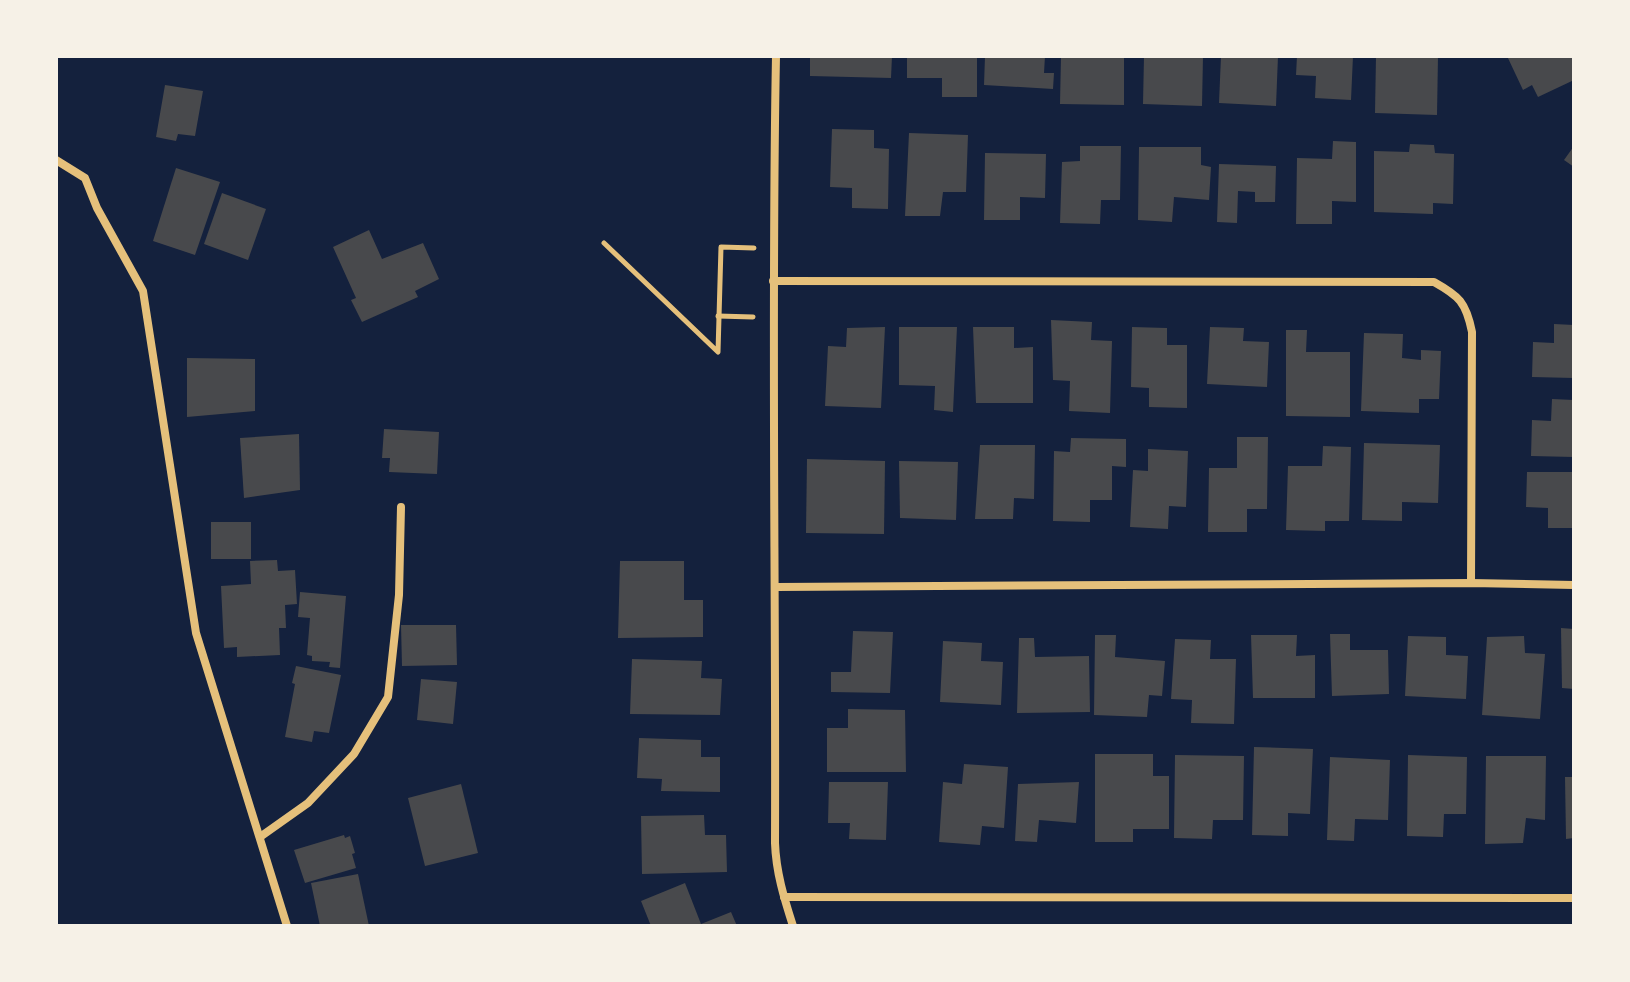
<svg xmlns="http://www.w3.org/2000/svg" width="1630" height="982" font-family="'Source Sans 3',sans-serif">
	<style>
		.building { fill: #48494c }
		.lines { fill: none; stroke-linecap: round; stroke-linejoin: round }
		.path { stroke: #e5c07b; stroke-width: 5 }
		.minor { stroke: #e5c07b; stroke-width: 8 }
	</style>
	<rect width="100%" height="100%" fill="#14213d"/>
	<!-- building -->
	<g class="building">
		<path d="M810,56h82l-1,22 -81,-2z"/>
		<path d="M907,56h70v41h-35v-19h-35z"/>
		<path d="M985,56h60l-1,17h10l-1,16 -69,-4z"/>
		<path d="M1061,56h63v49l-64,-1z"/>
		<path d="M1144,56h59l-1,50 -59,-2z"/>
		<path d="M1221,56h57l-2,50 -57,-3z"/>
		<path d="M1297,56h56l-2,44 -36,-2 1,-22 -20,-1z"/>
		<path d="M1376,56h62l-1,59 -62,-2z"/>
		<path d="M1507,56h67v24l-36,17 -6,-12 -9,5z"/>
		<path d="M165,85l38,6 -8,45 -17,-2 -2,7 -20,-4z"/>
		<path d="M832,129l42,1v18l15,1 -1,60 -36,-1v-20l-22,-1z"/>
		<path d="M909,133l59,2 -2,57h-23l-3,24h-35z"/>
		<path d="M1333,141l23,1v60l-24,-1v23h-36l1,-66 35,1z"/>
		<path d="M1410,144l24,1 1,8 19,1 -1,50 -20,-1v11l-59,-2v-61l35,1z"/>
		<path d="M1080,146h41l-1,54h-19l-1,24 -40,-1 2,-61 18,-1z"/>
		<path d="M1574,146v21l-10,-7z"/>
		<path d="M1139,147h62v18l10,2 -2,33 -35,-3 -2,25 -34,-2z"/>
		<path d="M985,153l61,1 -1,44 -25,-1v23h-36z"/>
		<path d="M1219,164l57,2 -1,36h-20v-10l-17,-1 -1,32 -20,-1z"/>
		<path d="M176,168l44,14 -25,73 -42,-14z"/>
		<path d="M222,193l44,16 -18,51 -44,-16z"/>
		<path d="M369,230l13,29 41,-16 16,36 -24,12 3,6 -56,25 -11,-22 5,-2 -23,-51z"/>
		<path d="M1051,320l41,2 -1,18 21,1 -2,72 -41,-2 1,-30 -17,-1z"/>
		<path d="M1554,324l20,1v53l-42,-1 1,-35 21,1z"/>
		<path d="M885,327l-4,81 -56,-2 3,-60 18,1 1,-19z"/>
		<path d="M899,327h58l-4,85 -19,-2 1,-24 -36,-1z"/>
		<path d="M973,327h41v21l19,-1v56h-57z"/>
		<path d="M1132,327l35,1v17h20v63l-38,-1v-19l-18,-1z"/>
		<path d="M1210,327l34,1 -1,13 26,1 -2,45 -60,-3z"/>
		<path d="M1286,330h21l-1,22h44v65l-64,-1z"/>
		<path d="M1364,333l39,1 -1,24 19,2v-10l20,1 -2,48h-20v14l-58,-2z"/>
		<path d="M187,358l68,1v52l-68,6z"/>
		<path d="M1552,399l22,1v57l-43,-1 1,-36 19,1z"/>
		<path d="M384,429l55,3 -2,42 -48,-2 1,-14h-8z"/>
		<path d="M299,434l1,56 -56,8 -4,-60z"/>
		<path d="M1237,437h31l-1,72h-20v23h-39l1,-64h28z"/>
		<path d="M1071,438l55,1v28l-14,-1v34h-22v22l-37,-1 1,-70 16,1z"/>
		<path d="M1364,443l76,2 -2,58 -36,-1v19l-40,-1z"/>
		<path d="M980,445h55l-1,54 -20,-1 -1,21h-38z"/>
		<path d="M1323,446l28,1 -2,74h-24v10l-39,-1 2,-64h34z"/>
		<path d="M1148,449l40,2 -2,56 -17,-1 -1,23 -38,-2 3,-57 15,1z"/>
		<path d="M807,459l78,2 -1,73 -78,-1z"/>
		<path d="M899,461l59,1 -2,58 -56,-2z"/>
		<path d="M1527,472h47v56h-26v-20l-22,-1z"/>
		<rect x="211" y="522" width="40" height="37"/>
		<path d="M277,560l1,11 17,-1 2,34 -12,1 1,23h-7l1,27 -43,2v-10l-13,1 -3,-62 30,-2 -1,-23z"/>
		<path d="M620,561h64v39h19v37l-85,1z"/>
		<path d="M300,592l46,4 -6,72 -11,-1 1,-5 -18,-1v-5l-5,-1 3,-37 -12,-1z"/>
		<path d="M401,625h55l1,40 -55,1z"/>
		<path d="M1561,628l13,1v60l-12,-1z"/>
		<path d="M853,631l40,1 -3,61 -59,-1v-20h20z"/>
		<path d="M1330,634h20v16h38l1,44 -57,2z"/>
		<path d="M1095,635h21l-1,22 50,4 -3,35 -13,-1 -2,22 -53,-2z"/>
		<path d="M1251,635h46l-1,21 19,-1v43h-62z"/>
		<path d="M1408,636l38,1v18l22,1 -2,43 -61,-3z"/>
		<path d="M1524,636l1,17 20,1 -5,65 -58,-4 5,-78z"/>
		<path d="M1019,638h15l1,19 54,-1 1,56 -73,1z"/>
		<path d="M1175,639l36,1 -1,19h26l-2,65 -43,-1 1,-23 -21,-1z"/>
		<path d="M943,641l39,2 -1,18 22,1 -2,43 -61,-3z"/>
		<path d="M632,659l70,2 -1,17 21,1 -2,36 -90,-1z"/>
		<path d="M296,666l45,9 -12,58 -15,-2 -2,11 -27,-5 10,-53 -3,-1z"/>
		<path d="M421,679l36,3 -4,42 -36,-4z"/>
		<path d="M848,709l57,1 1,62h-79v-44h21z"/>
		<path d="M639,738l62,2v17h19v35l-59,-1 1,-12 -25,-1z"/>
		<path d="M1254,747l59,2 -3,65 -22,-1v23l-36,-1z"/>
		<path d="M1095,754h58v22h16v53h-36v13h-38z"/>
		<path d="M1175,755l69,1 -1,64h-30l-1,19 -38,-1z"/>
		<path d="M1408,755l59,2 -1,57h-22l-1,23 -36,-1z"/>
		<path d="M1486,756h60l-1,64 -19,-2 -3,25 -38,1z"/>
		<path d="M1330,757l60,3 -2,60 -33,-1 -1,22 -27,-1z"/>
		<path d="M964,764l44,3 -4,61 -22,-2 -2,19 -41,-3 4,-60 19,2z"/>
		<path d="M1565,777h9v61l-8,1z"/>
		<path d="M829,782h59l-2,58 -37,-1 1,-16h-22z"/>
		<path d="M1079,782l-3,41 -37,-3 -2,22 -22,-1 3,-57z"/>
		<path d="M461,784l17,69 -53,13 -17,-68z"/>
		<path d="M704,815l1,20h21l1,37 -85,2 -1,-58z"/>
		<path d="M344,835l1,3 5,-2 5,17 -3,1 4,14 -51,15 -11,-33z"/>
		<path d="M358,874l11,52h-49l-9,-43z"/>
		<path d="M685,883l16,41 30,-12 6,14h-86l-10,-25z"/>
	</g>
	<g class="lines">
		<!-- path -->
		<g class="path">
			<path d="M604,243l114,109 3,-105 33,1"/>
			<path d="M718,316l35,1"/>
		</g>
		<!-- minor -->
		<g class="minor">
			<path d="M776,56c-5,262 0,524 -1,787 1,29 9,55 18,83"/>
			<path d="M56,160l29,18 12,30 46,83 53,342 91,293"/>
			<path d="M773,281l661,1c25,14 32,20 38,50l-1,251"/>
			<path d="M776,587l695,-4 103,2"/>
			<path d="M260,837l48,-34 46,-49 34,-57 11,-102 2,-88"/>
			<path d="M784,897l790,1"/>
		</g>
	</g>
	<!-- border -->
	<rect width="1630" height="982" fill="none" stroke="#f6f1e7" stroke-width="116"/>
</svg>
